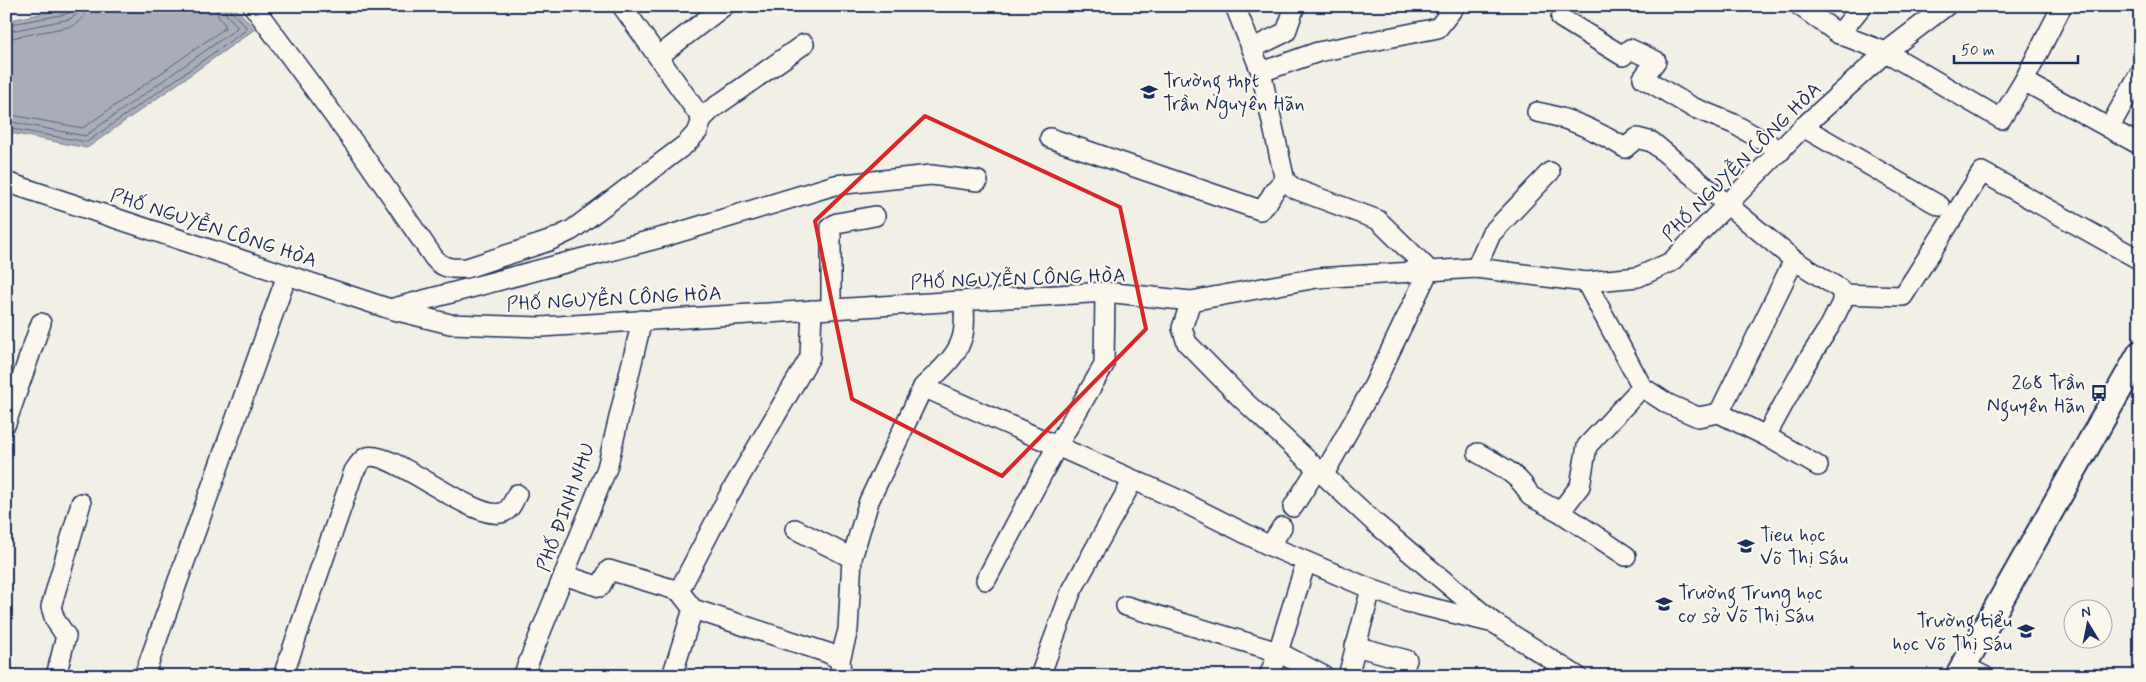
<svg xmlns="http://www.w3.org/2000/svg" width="2146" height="682" font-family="Mynerve,sans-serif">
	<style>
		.water { fill: #a9adb7; stroke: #707b93 }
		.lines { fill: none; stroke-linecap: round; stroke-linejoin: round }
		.shore { stroke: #546182; stroke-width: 1 }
		.minor-casing { stroke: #1b2f5e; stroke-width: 22 }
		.major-casing { stroke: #1b2f5e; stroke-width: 28 }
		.minor { stroke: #fbf7ec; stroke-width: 19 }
		.major { stroke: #fbf7ec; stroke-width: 24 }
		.marked { fill: none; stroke: #d62828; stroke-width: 4; stroke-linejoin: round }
		.labels { text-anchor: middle; stroke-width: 4.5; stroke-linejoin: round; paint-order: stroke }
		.poi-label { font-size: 20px; fill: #1b2f5e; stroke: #fbf7ec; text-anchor: start }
		.street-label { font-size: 20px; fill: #1b2f5e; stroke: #fbf7ec }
	</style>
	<rect width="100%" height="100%" fill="#f2efe6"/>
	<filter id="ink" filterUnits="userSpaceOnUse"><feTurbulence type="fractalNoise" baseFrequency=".02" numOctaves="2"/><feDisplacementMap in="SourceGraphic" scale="10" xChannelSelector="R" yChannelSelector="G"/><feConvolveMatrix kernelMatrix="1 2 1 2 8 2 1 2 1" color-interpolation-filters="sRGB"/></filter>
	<g filter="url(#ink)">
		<!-- water -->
		<path class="water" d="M78,6h156l21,23 -168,119 -81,-16v-111z"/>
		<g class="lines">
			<!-- shore -->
			<g class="shore">
				<path d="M6,25l61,-11 4,-3 1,-5"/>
				<path d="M6,32l64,-13 7,-5 1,-8"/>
				<path d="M6,39l67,-13 10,-8 3,-12"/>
				<path d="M6,114l77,14 142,-100v-3l-7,-9 -1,-10"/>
				<path d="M6,121l79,15 151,-107 1,-3 -11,-12 -2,-8"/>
				<path d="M6,128l81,14 159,-112v-3l-15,-16 -1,-5"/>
			</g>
			<!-- minor casing -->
			<g class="minor-casing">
				<g id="minor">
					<path d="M253,6l110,149 71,103c9,11 19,11 33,10l82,-27 23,-11 114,-86 12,-13 4,-12 10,-10 92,-65"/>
					<path d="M622,6l80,113"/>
					<path d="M1235,6l26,66 24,109 10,8 83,31 51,50 -56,117 -49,87"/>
					<path d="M1800,6l39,28 47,18 115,67 23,-38 116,64"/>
					<path d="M1561,18l62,38 7,-7 26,12 -13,17 49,29 42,17 47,27"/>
					<path d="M1839,34l23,-28"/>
					<path d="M1253,48l33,-16 9,-26"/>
					<path d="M659,56l65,-50"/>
					<path d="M1261,72l57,-20 120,-24 17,-22"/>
					<path d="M2024,81l38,-75"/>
					<path d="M1537,112c33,6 60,19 88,36l12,-10 15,4 142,118 46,29 2,5v8l-11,22 -26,41 -39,71"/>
					<path d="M1803,127l137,79"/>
					<path d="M2109,128l31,-55"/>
					<path d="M1050,138l210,72c12,-7 8,-18 25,-29"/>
					<path d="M6,182l384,127 60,15 91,3 564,-35 86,9 126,-23 159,-10 110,14 52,-5 33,-15 132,-135 83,-75 60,-46"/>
					<path d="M1476,268l15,-34 59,-62"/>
					<path d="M1842,294l61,2 79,-124 158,88"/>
					<path d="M1191,301l-9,27 5,15 55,56 132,123 120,101 83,53"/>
					<path d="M964,302c0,12 2,27 -3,39 -6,18 -25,33 -38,46l254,112 93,47 101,43 36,13 87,21"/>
					<path d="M394,308l273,-72 168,-51 96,-10 47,6"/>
					<path d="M831,308v-81l6,-4 38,-7"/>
					<path d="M1642,387l26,17 30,13 21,-4 47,23 52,30"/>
					<path d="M1719,413l75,-153"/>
					<path d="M6,423l35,-100"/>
					<path d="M1478,453c19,11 43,22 52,43l30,16 66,44"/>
					<path d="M1293,507l24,-38"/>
					<path d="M1560,512l20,-26 7,-40 55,-59 -56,-105"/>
					<path d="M795,529l57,29"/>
					<path d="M1270,546l12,-19"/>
					<path d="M564,575l36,12 9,-17 70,21"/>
					<path d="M986,580l71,-134 47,-81 1,-73"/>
					<path d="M1126,606l152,46 46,24"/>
					<path d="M693,609l135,44 12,7"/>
					<path d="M1355,646l52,14 -6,15 2,1"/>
					<path d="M1964,666l20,10"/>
					<path d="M56,676l10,-40 -11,-16 -4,-13 30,-104"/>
					<path d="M144,676l143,-401"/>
					<path d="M283,676l71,-205c4,-5 7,-12 13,-14 26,-8 110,68 137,55 7,-3 10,-12 13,-18"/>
					<path d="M523,676l84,-208 35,-148"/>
					<path d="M672,676l21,-67 -14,-18 49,-94 82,-140 2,-47"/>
					<path d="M841,676l-1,-16 8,-30 4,-72 17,-57 54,-114"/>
					<path d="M1040,676l31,-84 62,-112"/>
					<path d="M1269,676l9,-24 28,-90"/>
					<path d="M1348,676l23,-87"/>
				</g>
			</g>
			<!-- major casing -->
			<g class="major-casing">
				<path id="major" d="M1958,676l182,-323"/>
			</g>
			<!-- minor -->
			<use href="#minor" class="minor"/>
			<!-- major -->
			<use href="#major" class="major"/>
		</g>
	</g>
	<!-- marked area -->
	<path class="marked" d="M925,116l195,91 26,122 -144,147 -150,-77 -37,-178z"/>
	<!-- icons -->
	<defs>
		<g id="school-bare" transform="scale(1.35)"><path d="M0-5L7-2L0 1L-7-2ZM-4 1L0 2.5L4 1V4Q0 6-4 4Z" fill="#1b2f5e" stroke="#fbf7ec" stroke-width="2.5" paint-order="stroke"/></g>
		<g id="bus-bare" transform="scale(1.35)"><path d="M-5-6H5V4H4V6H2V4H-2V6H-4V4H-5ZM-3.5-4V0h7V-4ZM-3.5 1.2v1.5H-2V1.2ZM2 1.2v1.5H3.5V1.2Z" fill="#1b2f5e" stroke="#fbf7ec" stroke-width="2.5" paint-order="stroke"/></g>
	</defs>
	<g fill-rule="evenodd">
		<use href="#school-bare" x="1149" y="92"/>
		<use href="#bus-bare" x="2099" y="393"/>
		<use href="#school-bare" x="1746" y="546"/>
		<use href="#school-bare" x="1664" y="604"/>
		<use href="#school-bare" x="2026" y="631"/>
	</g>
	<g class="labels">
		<!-- poi labels -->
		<g class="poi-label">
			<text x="1163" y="87">Trường thpt<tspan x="1163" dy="23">Trần Nguyên Hãn</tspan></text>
			<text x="2085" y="389" text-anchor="end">268 Trần<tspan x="2085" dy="23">Nguyên Hãn</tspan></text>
			<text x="1760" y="541">Tieu học<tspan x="1760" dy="23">Võ Thị Sáu</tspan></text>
			<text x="1678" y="599">Trường Trung học<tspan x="1678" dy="23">cơ sở Võ Thị Sáu</tspan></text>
			<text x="2012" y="627" text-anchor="end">Trường tiểu<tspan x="2012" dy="23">học Võ Thị Sáu</tspan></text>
		</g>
		<!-- street labels -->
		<g class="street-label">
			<text transform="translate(1741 161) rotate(-45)" y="7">PHỐ NGUYỄN CÔNG HÒA</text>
			<text transform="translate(214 227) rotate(18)" y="7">PHỐ NGUYỄN CÔNG HÒA</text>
			<text transform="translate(1018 278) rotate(-2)" y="7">PHỐ NGUYỄN CÔNG HÒA</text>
			<text transform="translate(614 298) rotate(-3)" y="7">PHỐ NGUYỄN CÔNG HÒA</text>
			<text transform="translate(565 507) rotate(-70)" y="7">PHỐ ĐINH NHU</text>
		</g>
	</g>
	<!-- margin -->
	<rect width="2146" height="682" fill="none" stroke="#fbf7ec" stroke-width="25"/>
	<rect x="12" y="12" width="2121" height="657" fill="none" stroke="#1b2f5e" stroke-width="2" filter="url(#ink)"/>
	<!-- north arrow -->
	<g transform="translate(2088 624) rotate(350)"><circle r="24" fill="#fbf7ec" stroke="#a1a7b3"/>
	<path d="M0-4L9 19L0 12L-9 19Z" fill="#1b2f5e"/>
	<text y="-8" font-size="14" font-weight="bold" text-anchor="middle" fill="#1b2f5e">N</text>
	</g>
	<!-- scale -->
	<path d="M1954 55v8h124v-8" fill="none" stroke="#1b2f5e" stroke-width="2.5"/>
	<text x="1961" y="55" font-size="15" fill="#1b2f5e" stroke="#fbf7ec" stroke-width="4" paint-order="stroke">50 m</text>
</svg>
